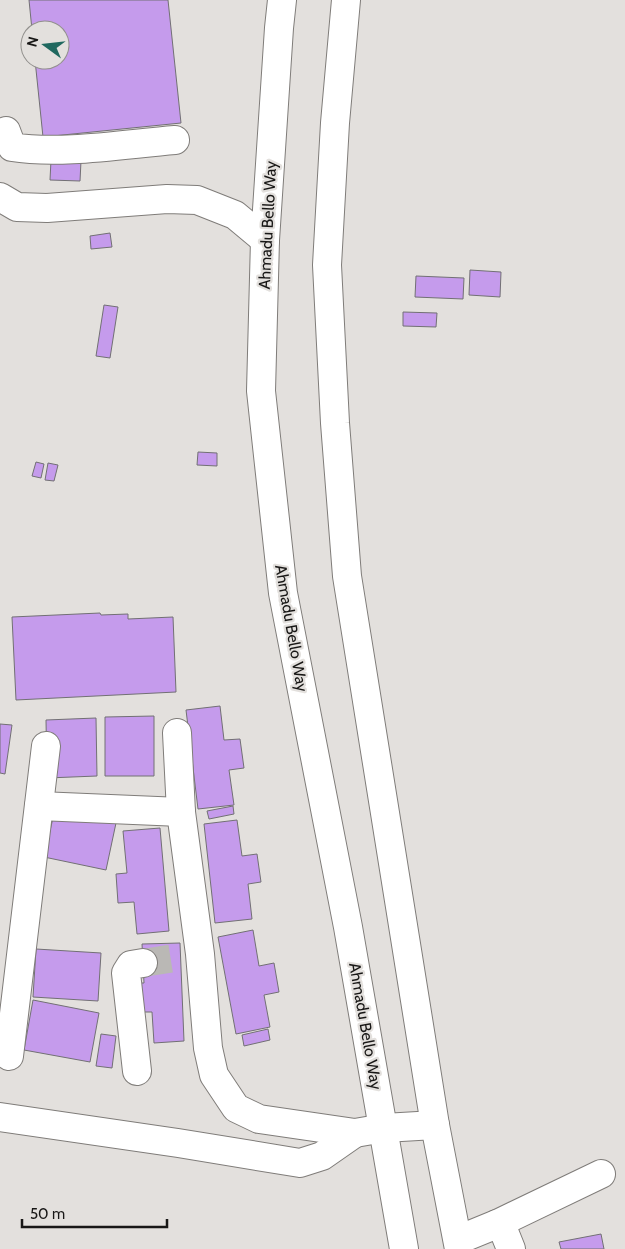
<svg xmlns="http://www.w3.org/2000/svg" width="625" height="1249" font-family="Cabin,sans-serif">
	<style>
		.building { fill: #c59bec; stroke: #727074 }
		.lines { fill: none; stroke-linecap: round; stroke-linejoin: round }
		.minor-tunnel { stroke: #bab8b5; stroke-width: 28; stroke-dasharray: 28 14; stroke-linecap: butt }
		.minor-casing { stroke: #7f7c79; stroke-width: 30 }
		.major-casing { stroke: #7f7c79; stroke-width: 30 }
		.minor { stroke: #fff; stroke-width: 28 }
		.major { stroke: #fff; stroke-width: 28 }
		.labels { text-anchor: middle; stroke-width: 4.5; stroke-linejoin: round; paint-order: stroke }
		.street-label { font-size: 16px; fill: #181716; stroke: #e3e0dd }
	</style>
	<rect width="100%" height="100%" fill="#e3e0dd"/>
	<!-- building -->
	<g class="building">
		<path d="M29,0h139l13,123 -138,14 -8,-77h25v-30h-28z"/>
		<path d="M51,160l30,1 -1,20 -30,-1z"/>
		<path d="M110,233l2,14 -21,2 -1,-13z"/>
		<path d="M470,270l31,2 -1,25 -31,-2z"/>
		<path d="M416,276l48,2 -1,21 -48,-2z"/>
		<path d="M104,305l14,2 -8,51 -14,-2z"/>
		<path d="M403,312l34,1 -1,14 -33,-1z"/>
		<path d="M198,452l19,1v13l-20,-1z"/>
		<path d="M36,462l8,2 -3,14 -9,-2z"/>
		<path d="M48,463l10,2 -4,16 -9,-1z"/>
		<path d="M100,613l1,2 27,-1v5l45,-2 3,75 -160,8 -4,-83z"/>
		<path d="M220,706l4,34 16,-1 4,29 -15,2 5,35 -36,4 -12,-99z"/>
		<path d="M154,716v60h-49v-59z"/>
		<path d="M96,718l1,58 -50,2 -1,-58z"/>
		<path d="M0,724l12,1 -7,49 -5,-1z"/>
		<path d="M233,806l1,8 -25,5 -2,-8z"/>
		<path d="M55,809l61,14 -10,47 -62,-13z"/>
		<path d="M237,820l5,36 15,-2 4,28 -13,2 4,35 -37,4 -11,-99z"/>
		<path d="M160,828l9,103 -32,3 -3,-32 -16,1 -2,-29 11,-1 -4,-42z"/>
		<path d="M253,930l6,36 15,-3 5,29 -15,3 6,32 -34,7 -18,-97z"/>
		<path d="M180,943l4,98 -30,2 -2,-31h-18l-2,-29h12l-2,-39z"/>
		<path d="M36,949l65,4 -3,48 -65,-4z"/>
		<path d="M33,1000l66,13 -9,49 -66,-12z"/>
		<path d="M268,1029l2,11 -26,6 -2,-11z"/>
		<path d="M101,1034l15,2 -4,32 -16,-2z"/>
		<path d="M601,1234l3,15h-43l-2,-7z"/>
	</g>
	<g class="lines">
		<!-- minor-tunnel -->
		<path class="minor-tunnel" d="M143,963l38,-6"/>
		<!-- minor casing -->
		<g class="minor-casing">
			<g id="minor">
				<path d="M6,131l6,16c49,8 113,-3 163,-7"/>
				<path d="M0,197l17,10 30,1 120,-9 30,1 38,15 30,25"/>
				<path d="M177,733l4,79 19,142 8,94 6,27 22,33 23,11 96,14 29,-5 51,-3"/>
				<path d="M39,806l142,6"/>
				<path d="M9,1056l37,-310"/>
				<path d="M137,1071l-11,-98 5,-8 12,-2"/>
				<path d="M0,1117l178,26 122,20 22,-7 33,-23"/>
				<path d="M497,1224l8,10 6,15"/>
				<path d="M458,1240l39,-16 104,-50"/>
			</g>
		</g>
		<!-- major casing -->
		<g class="major-casing">
			<g id="major">
				<path d="M282,0l-3,28 -14,212 -4,151 22,202 65,334 56,322"/>
				<path d="M346,0l-11,123 -8,142 8,158 12,153 88,549 24,124"/>
			</g>
		</g>
		<!-- minor -->
		<use href="#minor" class="minor"/>
		<!-- major -->
		<use href="#major" class="major"/>
	</g>
	<g class="labels">
		<!-- street labels -->
		<g class="street-label">
			<text transform="translate(267 225) rotate(-87)" y="6">Ahmadu Bello Way</text>
			<text transform="translate(292 628) rotate(80)" y="6">Ahmadu Bello Way</text>
			<text transform="translate(366 1026) rotate(80)" y="6">Ahmadu Bello Way</text>
		</g>
	</g>
	<!-- north arrow -->
	<g transform="translate(45 45) rotate(285)"><circle r="24" fill="#e3e0dd" stroke="#92908d"/>
	<path d="M0-4L9 19L0 12L-9 19Z" fill="#20685f"/>
	<text y="-8" font-size="14" font-weight="bold" text-anchor="middle" fill="#181716">N</text>
	</g>
	<!-- scale -->
	<path d="M22 1219v8h145v-8" fill="none" stroke="#181716" stroke-width="2.5"/>
	<text x="30" y="1219" font-size="15" fill="#181716" stroke="#e3e0dd" stroke-width="4" paint-order="stroke">50 m</text>
</svg>
